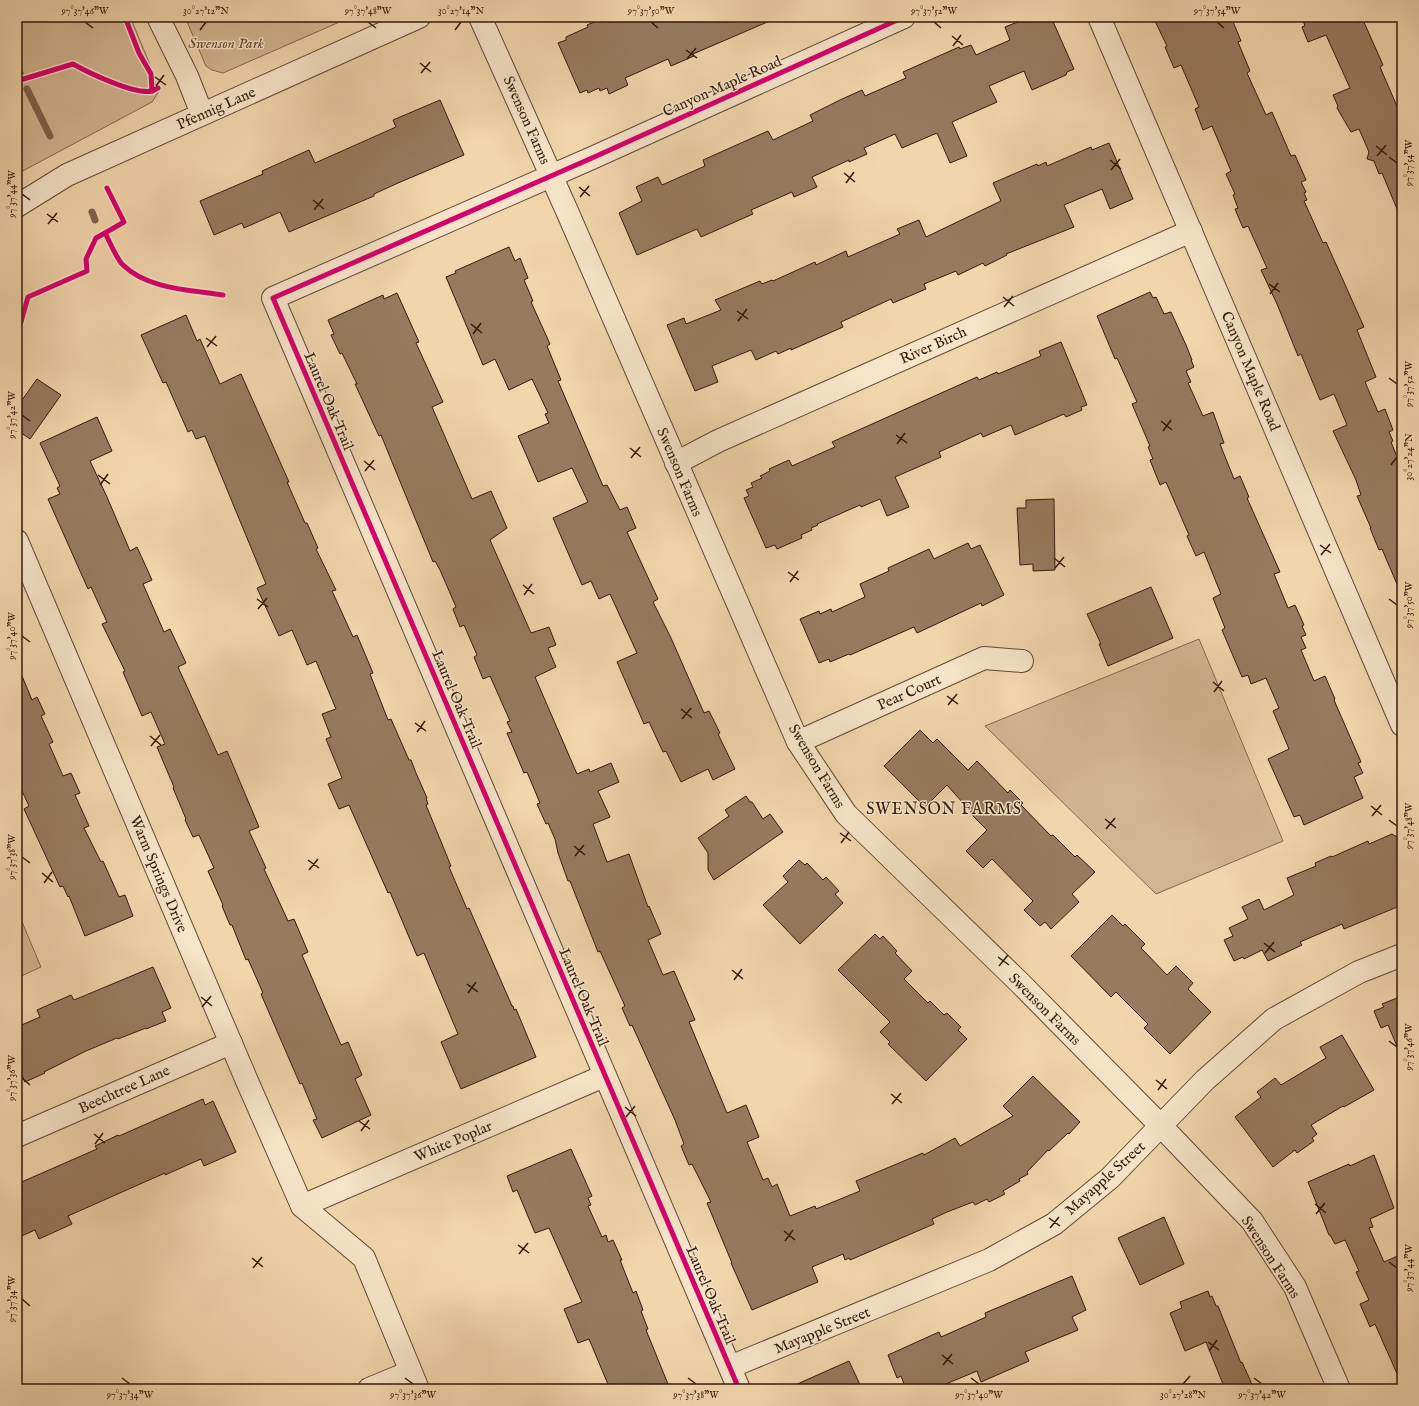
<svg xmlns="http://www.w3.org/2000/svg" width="1419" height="1406" font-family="'IM FELL English',serif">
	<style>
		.green { fill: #d1b590; stroke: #82674e }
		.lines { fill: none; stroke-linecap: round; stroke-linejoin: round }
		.stream { stroke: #7e634b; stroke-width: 7 }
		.building { fill: #967b5f; stroke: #33190c }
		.minor-casing { stroke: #624834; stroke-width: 24 }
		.minor { stroke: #f6e4c8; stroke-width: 22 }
		.cycleway-casing { stroke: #f6e4c8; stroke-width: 8 }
		.cycleway { stroke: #d6006c; stroke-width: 5 }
		.ticks { fill: none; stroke: #33190c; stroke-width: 1.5 }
		.labels { text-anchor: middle; stroke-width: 3; stroke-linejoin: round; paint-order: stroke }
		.park-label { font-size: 15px; font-style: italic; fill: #624834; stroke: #f6e4c8 }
		.street-label { font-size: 15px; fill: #33190c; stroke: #f6e4c8 }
		.neighbourhood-label { font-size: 16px; letter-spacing: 1px; fill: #33190c; stroke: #f6e4c8 }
		.neatline { fill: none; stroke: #33190c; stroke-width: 1.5 }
		.ticks-label { font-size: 10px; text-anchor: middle; fill: #33190c }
	</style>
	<rect width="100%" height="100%" fill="#f1d5ab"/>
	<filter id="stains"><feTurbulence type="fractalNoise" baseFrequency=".005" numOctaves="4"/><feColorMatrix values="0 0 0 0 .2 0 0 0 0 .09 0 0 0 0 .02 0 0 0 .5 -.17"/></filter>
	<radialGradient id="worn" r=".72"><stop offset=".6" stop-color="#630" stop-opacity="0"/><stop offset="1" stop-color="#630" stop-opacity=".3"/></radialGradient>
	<!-- green -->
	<g class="green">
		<path d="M17,17h113l19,45 9,31 -6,9 -135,72z"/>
		<path d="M185,17h166l-128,56 -11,-3 -6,-4z"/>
		<path d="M1199,639l84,202 -127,53 -171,-168z"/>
		<path d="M17,910l24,57 -24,11z"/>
	</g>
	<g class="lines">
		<!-- stream -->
		<g class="stream">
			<path d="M17,67l3,6"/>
			<path d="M27,89l23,47"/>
			<path d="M92,212l3,8"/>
		</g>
	</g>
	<!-- building -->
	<g class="building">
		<path d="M599,17h180l-86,37 1,2 -23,10 -3,-7 -43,19 3,7 -19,9 -2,-6 -7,3 -1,-3 -11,5 -1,-3 -7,3 -22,-50 8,-3v-3l22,-10 -1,-2 12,-5z"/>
		<path d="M1037,17h14l23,52 -7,3 -1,3 -34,15 -8,-19 -35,15 8,16 -45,20 15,34 -17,7 -13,-30 -35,15 -7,-14 -31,14 3,6 -18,8v-2l-37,17 5,10 -23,10 -2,-5 -41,18 2,4 -52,23 -4,-8 -60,26 -18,-42 23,-12 -6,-14 22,-10 4,8 43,-19 -2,-6 65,-29 5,9 40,-19 -3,-6 30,-15 22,-10 3,6 41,-18 -3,-6 56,-25 1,2 11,-4 5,10 34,-15 -5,-13 20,-8 1,3z"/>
		<path d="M1153,17h78l10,24 -3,1 12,29 -3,2 19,42 6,-3 19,44 4,-1 11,25 -5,2 5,10 -2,1 3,7 -3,1 19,42 3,-1 38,85 -7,3 19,47 -11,5 13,30 7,-3 8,21 -4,2 4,9 -2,1 11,27v127l-20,-47 -3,1 -9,-22h1l-14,-32 4,-1 -5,-15 -23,-49 14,-6 -13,-31 -14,6 -19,-46 -3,2 -21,-52 -16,-34 6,-2 -19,-42 -5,2 -8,-19 3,-1 -5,-13 2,-1 -9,-20 5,-3 -19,-45 -9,4 -8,-21 4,-2 -18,-42 -7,3 -9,-21 2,-1z"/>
		<path d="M1302,17h67l-6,3 20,45 -3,2 22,51v103l-20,-48 -3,1 -5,-13 -7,-2 2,-7 -10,-23 -8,3 -14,-24 1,-2 -5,-11 17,-7 -24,-53 -18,7 -6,-15 3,-1z"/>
		<path d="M440,100l24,55 -66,28 -24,11v2l-85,36 -9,-20 -36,16 -2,-5 -28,12 -14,-34 63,-27 -1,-3 47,-21 6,13 81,-36 -3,-7z"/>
		<path d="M1109,143l24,56 -23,10 -8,-20 -38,16 10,22 -68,27 1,1 -22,11 -2,-3 -25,12 -2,-4 -32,13 2,5 -33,14 -2,-4 -50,23 2,5 -52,23v-2l-13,6 -2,-3 -20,9 -5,-10 -39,16 6,16 -23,9 -28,-66 17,-7 2,6 35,-14 -6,-10 45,-19 2,3 10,-4 1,1 42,-19 1,3 30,-14 2,6 52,-23 -3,-5 22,-9 7,17 75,-36 -8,-18 44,-19 1,2 8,-4 1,4 44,-19 1,3z"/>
		<path d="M509,247l6,14 5,-3 8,20 -4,2 9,21 -2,1 19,42 -3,2 14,34 -3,1 45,105 4,-1 13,25 7,-3 9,21 -9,4 31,67 -5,3 18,36 33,75 5,-2 11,22 -2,1 17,35 -22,11 -5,-11 -27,13 -15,-31 -3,1 -14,-30 -5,2 -27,-62 20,-9 -27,-59 -11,5 -8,-18 -9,4 -29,-67 35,-16 -16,-34 -34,14 -20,-46 31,-13 -4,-9 3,-1 -16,-34 -23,11 -14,-31 -12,6 -37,-88 10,-4 -1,-2z"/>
		<path d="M1150,292l3,6 3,-1 8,17 7,-2 15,33 6,15h-1l3,7 -8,4 5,11 -3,1 15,33 10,-4 11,31 -4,1 14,35 6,-3 9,21 -2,1 33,74 -6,2 14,34 7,-3 9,20 -2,1 4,9 -5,2 5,11 -5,2 13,31 11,-5 10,23 -1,1 27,62 -3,1 5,10 -9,4 9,21 -59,27 -4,-10 -6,2 -26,-58 21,-10 -16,-38 6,-3 -13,-30 -15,6 -3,-9 -6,2 -20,-47 3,-2 -12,-30 8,-4 -17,-42 -8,4 -9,-20 2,-1 -23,-53 -6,3 -10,-25 3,-1 -5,-12 2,-1 -18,-42 5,-2 -20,-44 -2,1 -18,-43z"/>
		<path d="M397,293l22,49 -3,1 27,59 -11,5 40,92 19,-8 16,37 -17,12 41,93 18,-6 7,18 -8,3 8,19 -21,10 42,97 12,-5 1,3 21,-9 8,19 -21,9 12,26 -17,7 14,38 22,-8 19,53 1,-1 12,28 -13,6 15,35 11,-4 21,49 -6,2 38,91 19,-8 13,32 -12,5 16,38 5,-2 4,9 5,-3 13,32 25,-10 1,3 44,-18 -4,-10 67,-28 1,2 31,-17 5,8 53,-30 -10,-10 30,-30 47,46 -11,12 -1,-1 -19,18 -1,-1 -21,22 1,2 -9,5 1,2 -17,10 2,3 -16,8 -2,-3 -12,6 -2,-3 -26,10 -15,7 2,5 -84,36 -1,-2 -4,2 -2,-6 -31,13 6,15 -66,28 -21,-47h1l-25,-60 4,-1 -19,-38 -3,1 -8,-19 3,-2 -9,-24 -43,-95 -2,1 -8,-18 3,-2 -25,-55 -2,1 -28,-71h-2l-10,-28 -3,-14 -7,-16 -2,1 -9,-20 3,-1 -13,-31 -3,1 -17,-40 5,-1 -5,-10 3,-1 -20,-45 -7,3 -9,-22 3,-2 -13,-30 -4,2 -7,-18 3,-2 -16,-37 -5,-9 -2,1 -52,-127 -2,1 -24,-52h2l-15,-31 -2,1 -9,-19 3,-1 -6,-14 55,-25 1,4z"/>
		<path d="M186,315l11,26 3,-2 20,45 21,-10 48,108h-2l18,41h2l11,25 -2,1 20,41 -4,1 21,46 4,-2 16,38 -3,1 18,46 3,-1 18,41h2l5,13 11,25h-1l2,6 -2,1 25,61 -2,1 18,42 2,-1 43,98h1l1,4 2,-1 20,48 -75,32 -20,-47 17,-8 -34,-81 -7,3 -27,-64 -2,1 -39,-88 -10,4 -11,-25 14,-6 -16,-39 5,-2 -9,-23 14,-5 -20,-48 -9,4 -15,-35 -13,6 -22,-48 9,-4 -61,-148 -9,3 -4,-9 -4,2 -22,-50 -3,1 -22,-48z"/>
		<path d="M1061,342l26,63 -6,2 1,3 -16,7 -2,-3 -49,21 -4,-10 -28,12 -2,-4 -42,19 2,5 -46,20 14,30 -22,9 -7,-17 -19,8 -1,-2 -43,19 1,1 -7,3 1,2 -11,5 1,3 -25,11 -2,-4 -9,3 -22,-50 5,-2 -3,-6 7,-3 -2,-4 11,-5 -2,-2 10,-5 -1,-2 20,-9 3,6 43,-19 -3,-5 145,-65 2,3 18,-8 1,2 43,-18 -2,-5z"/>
		<path d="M37,379l24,16 -31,44 -13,-9v-23z"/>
		<path d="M97,417l15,34 -22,10 17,36 23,54 7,-4 15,33 -9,4 21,48 6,-3 16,34 -8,4 40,88 9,-4 32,76 -10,4 17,37 -2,1 24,52 6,-2 14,33 -6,3 39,90 7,-3 14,33 -7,4 16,36 -49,23 -9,-18 4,-1 -15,-36 -2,1 -39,-90 2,-1 -15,-34 -2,1 -14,-35h-2l-8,-19 1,-1 -15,-34 6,-3 -15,-33 -6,2 -8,-17 1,-1 -13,-31 1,-1 -17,-40 8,-3 -14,-32 -9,4 -19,-44 2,-1 -23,-47 5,-2 -16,-35 -3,2 -40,-90 12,-5 -3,-6 3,-2 -20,-43z"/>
		<path d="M1054,499l1,71 -22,1v-7l-13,1 -3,-57h9v-8z"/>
		<path d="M968,543l3,6 9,-4 24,50 -22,11 -1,-3 -64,30 -3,-6 -64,28 -1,-1 -19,8 -1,-3 -10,4 -19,-44 19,-8 1,3 11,-5 1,3 33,-15 -5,-13 29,-13 -1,-3 41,-19 5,10z"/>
		<path d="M1151,587l22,51 -65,28 -9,-22h2l-14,-30z"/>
		<path d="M17,664l15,36 5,-3 8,17 -4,2 12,26 -4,2 14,32 8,-3 9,20 -5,2 14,31 -5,2 17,34 2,-1 16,36 6,-2 8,21 -48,20 -16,-40 -1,1 -5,-11 -3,1 -36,-78 5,-3 -12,-26z"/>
		<path d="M920,730l13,13 4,-4 31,31 9,-9 31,32 2,-3 13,13 -2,2 30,31 2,-1 22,22 2,-2 18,17 -23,22 7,8 -28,27 -6,-7 -5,4 -16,-16 9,-9 -41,-42 -9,9 -17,-17 21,-21 -17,-17 1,-1 -24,-27 -22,22 -41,-41z"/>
		<path d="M746,796l4,6h2l11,17 7,-5 13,18 -69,48 -6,-10v-17l-10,-15 31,-22 -4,-6z"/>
		<path d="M1392,834l10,6v65l-58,24 -2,-5 -42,18 2,3 -34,16 -6,-11 -18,9 -1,-2 -9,4 -10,-21 9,-4 -4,-8 19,-9 -6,-12 17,-8 5,11 30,-15 -7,-17 29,-12 -1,-3 16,-7 1,1 36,-16 1,3z"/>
		<path d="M799,860l6,5 2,-2 16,17 3,-3 13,14 -4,3 8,9 -43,41 -37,-39 25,-23 -5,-6z"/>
		<path d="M1112,915l11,11 2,-2 20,20 -4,4 26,27 9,-9 17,17 -5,6 23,23 -41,42 -26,-26 4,-4 -32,-32 -5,5 -40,-41z"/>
		<path d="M875,934l5,5 3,-3 14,15 -2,2 17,18 -8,8 24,24 2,-2 14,14 3,-2 14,14 -3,3 9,9 -41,42 -38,-37 2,-2 -10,-10 10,-10 -52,-52z"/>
		<path d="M153,967l18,41 -9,4 4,9 -20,8v-1l-28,11 -1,-1 -31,13 -42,21 1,1 -20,9 -8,-18v-37l23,-10 -3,-7 34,-15 3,5z"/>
		<path d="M1402,996v62l-14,-33 -7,3 -7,-17 10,-4 -2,-3z"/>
		<path d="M1342,1035l32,55 -30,17 -1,-1 -32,19 6,9 -5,4 2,3 -17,12 -2,-3 -22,17 -38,-50 26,-20 -4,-5 18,-14 6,7 45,-27 -6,-11z"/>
		<path d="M203,1099l2,6 8,-4 23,51 -32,14 -3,-7 -36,16v-2l-97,43 4,8 -33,15 -4,-9 -18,8v-54l80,-35 -2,-3 23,-11 1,1z"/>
		<path d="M571,1149l21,47 -4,2 3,7 -3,1 14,31 4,-2 2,7 5,-2 9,20h-2l13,33 3,-2 7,19 -2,1 7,18 -2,1 24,59h-60l-21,-50 -11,4 -14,-34 18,-7 -33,-74 -14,5 -18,-43 -4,2 -6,-16z"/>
		<path d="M1374,1155l20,53 -24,11 3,8 -4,1 15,34 18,-8v131l-27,-61 -5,3 -10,-23 9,-4 -13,-28 3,-1 -14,-31 -10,4 -5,-9h-1l-21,-53 41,-18 1,2z"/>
		<path d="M1164,1217l20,47 -44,21 -22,-47z"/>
		<path d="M1072,1276l14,34 -14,7 6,13 -53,22 4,9 -48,21 -4,-11 -43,18h-28l-5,-13 -4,2 -9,-23 51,-23 2,5 45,-20 -1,-4z"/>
		<path d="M1208,1291l2,6 2,-1 4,10h2l23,57 1,-1 12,27h-29l-19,-47 -21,9 -15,-38 12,-5 -2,-6z"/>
		<path d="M849,1361l13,28h-76z"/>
	</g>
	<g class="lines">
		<!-- minor casing -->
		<g class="minor-casing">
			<g id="minor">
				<path d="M158,17l29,59 15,38"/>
				<path d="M480,17l87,194 231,531 48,72 174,169 141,143 91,95 43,66 44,102"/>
				<path d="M1099,17l303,708"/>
				<path d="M17,206l50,-31 352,-158"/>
				<path d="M676,463l42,-22 473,-210"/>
				<path d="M17,541l230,540 55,125 62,52 54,131"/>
				<path d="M798,742l186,-84 38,3"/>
				<path d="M17,1136l214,-93"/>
				<path d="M302,1206l302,-130"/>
				<path d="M730,1367l259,-107 65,-36 56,-46 95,-98 69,-61 85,-47 43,-17"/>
				<path d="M369,1389l41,-17"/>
				<path d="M739,1389l-466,-1091 319,-140 312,-141"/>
			</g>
		</g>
		<!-- minor -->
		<use href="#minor" class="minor"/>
		<!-- cycleway casing -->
		<g class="cycleway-casing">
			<g id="cycleway">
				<path d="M125,17l14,36 12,21 1,17"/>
				<path d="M17,81l56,-17c16,9 62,31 79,27 1,0 5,-3 6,-3"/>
				<path d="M107,188l17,34 -19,11c5,9 11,25 18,32 24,24 68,25 100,30"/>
				<path d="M17,336l11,-39 59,-26 -1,-12 10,-21 9,-5"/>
				<path d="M739,1389l-466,-1091 319,-140 312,-141"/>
			</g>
		</g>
		<!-- cycleway -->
		<use href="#cycleway" class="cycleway"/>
	</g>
	<!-- ticks -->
	<path class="ticks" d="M85,22l8,6M368,22l8,6M651,22l7,6M934,22l7,6M1217,22l7,6M200,30l6,-8M455,30l6,-8M952,36l11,9M953,46l8,-11M686,50l11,8M687,59l9,-11M420,63l11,9M421,73l9,-11M155,77l11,8M156,86l8,-11M1376,146l11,9M1377,156l9,-11M1389,157l8,6M1110,160l11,9M1111,170l9,-11M844,173l11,9M846,183l8,-11M579,187l11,9M22,194l8,6M580,197l9,-11M313,200l11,9M314,210l9,-11M47,214l11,8M48,224l9,-11M1269,284l11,8M1270,294l8,-11M1003,297l11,9M1004,307l9,-11M737,311l11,8M738,321l9,-12M471,324l11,9M473,334l8,-11M206,338l11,8M207,347l9,-11M1389,378l8,6M22,415l8,6M1161,421l11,9M1163,431l8,-11M896,435l11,8M897,444l8,-11M630,448l11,9M631,458l9,-11M364,461l11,9M1391,465l6,-8M365,471l9,-11M98,475l12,9M100,485l8,-11M1320,545l11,8M1321,555l9,-11M1054,558l11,9M1055,568l9,-11M788,572l11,8M790,582l8,-11M523,585l11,9M524,595l8,-11M257,599l11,8M1389,599l8,6M258,609l9,-11M22,636l8,6M1213,682l11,9M1214,692l8,-11M947,696l11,8M948,705l9,-11M681,709l11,9M682,719l9,-11M415,723l11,8M417,732l8,-11M150,736l11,9M151,746l9,-11M1371,806l11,9M1372,816l9,-11M1105,819l11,9M1389,820l8,6M1106,829l9,-11M840,833l11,8M841,843l8,-11M574,846l11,9M575,856l9,-11M22,857l8,6M308,860l11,8M309,870l9,-11M42,873l11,9M44,883l8,-11M1264,943l11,9M1265,953l9,-11M998,957l11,8M999,966l9,-11M732,970l11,9M734,980l8,-11M467,984l11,8M468,993l8,-11M201,997l11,9M202,1007l9,-11M1389,1041l8,6M22,1078l8,7M1156,1080l11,9M1158,1090l8,-11M891,1094l11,9M892,1104l9,-11M625,1107l11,9M626,1117l9,-11M359,1121l11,8M361,1131l8,-11M94,1134l11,9M95,1144l8,-11M1315,1204l11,9M1316,1214l9,-11M1049,1218l11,8M1050,1228l9,-11M784,1231l11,9M785,1241l8,-11M518,1245l11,8M519,1254l9,-11M252,1258l11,9M1389,1262l8,6M253,1268l9,-11M22,1299l8,7M1208,1342l11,8M1209,1351l8,-11M942,1355l11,9M943,1365l9,-11M122,1378l8,6M405,1378l8,6M688,1378l8,6M971,1378l8,6M1254,1378l8,6M1183,1384l7,-8"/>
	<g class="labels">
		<!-- park labels -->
		<g class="park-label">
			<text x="226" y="48">Swenson Park</text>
		</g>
		<!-- street labels -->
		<g class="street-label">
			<text transform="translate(722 86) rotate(-24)" y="5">Canyon Maple Road</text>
			<text transform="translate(216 108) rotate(-24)" y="5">Pfennig Lane</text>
			<text transform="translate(527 120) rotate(66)" y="5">Swenson Farms</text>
			<text transform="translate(933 345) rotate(-24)" y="5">River Birch</text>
			<text transform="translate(1251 371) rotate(67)" y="5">Canyon Maple Road</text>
			<text transform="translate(329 401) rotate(67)" y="5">Laurel Oak Trail</text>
			<text transform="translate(680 472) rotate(67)" y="5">Swenson Farms</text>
			<text transform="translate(909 692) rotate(-24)" y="5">Pear Court</text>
			<text transform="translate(457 699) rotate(67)" y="5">Laurel Oak Trail</text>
			<text transform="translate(817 766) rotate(59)" y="5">Swenson Farms</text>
			<text transform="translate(159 874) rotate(67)" y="5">Warm Springs Drive</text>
			<text transform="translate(584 997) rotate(67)" y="5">Laurel Oak Trail</text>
			<text transform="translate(1045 1009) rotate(45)" y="5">Swenson Farms</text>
			<text transform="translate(124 1089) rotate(-24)" y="5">Beechtree Lane</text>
			<text transform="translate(453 1141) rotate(-23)" y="5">White Poplar</text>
			<text transform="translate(1105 1178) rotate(-42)" y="5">Mayapple Street</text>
			<text transform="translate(1271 1257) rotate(57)" y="5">Swenson Farms</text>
			<text transform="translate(711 1295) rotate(67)" y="5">Laurel Oak Trail</text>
			<text transform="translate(822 1330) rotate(-22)" y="5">Mayapple Street</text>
		</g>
		<!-- neighbourhood labels -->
		<g class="neighbourhood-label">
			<text x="944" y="814">SWENSON FARMS</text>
		</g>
	</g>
	<!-- margin -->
	<rect width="1419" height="1406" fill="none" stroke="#f1d5ab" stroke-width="44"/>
	<rect x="22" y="22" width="1375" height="1362" class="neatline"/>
	<g class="ticks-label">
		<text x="85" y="14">97°37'46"W</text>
		<text x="206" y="14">30°27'12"N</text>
		<text x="368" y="14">97°37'48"W</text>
		<text x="461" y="14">30°27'14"N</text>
		<text x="651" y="14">97°37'50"W</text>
		<text x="934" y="14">97°37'52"W</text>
		<text x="1217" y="14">97°37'54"W</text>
		<text transform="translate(1408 163) rotate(-90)" y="4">97°37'54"W</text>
		<text transform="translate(11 194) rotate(-90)" y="4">97°37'44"W</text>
		<text transform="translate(1408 384) rotate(-90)" y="4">97°37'52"W</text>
		<text transform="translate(11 415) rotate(-90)" y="4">97°37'42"W</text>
		<text transform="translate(1408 457) rotate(-90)" y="4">30°27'24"N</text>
		<text transform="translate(1408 605) rotate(-90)" y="4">97°37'50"W</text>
		<text transform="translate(11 636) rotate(-90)" y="4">97°37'40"W</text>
		<text transform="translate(1408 826) rotate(-90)" y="4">97°37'48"W</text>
		<text transform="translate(11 857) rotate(-90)" y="4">97°37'38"W</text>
		<text transform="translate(1408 1047) rotate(-90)" y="4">97°37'46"W</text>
		<text transform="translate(11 1078) rotate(-90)" y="4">97°37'36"W</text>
		<text transform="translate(1408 1268) rotate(-90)" y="4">97°37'44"W</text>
		<text transform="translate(11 1299) rotate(-90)" y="4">97°37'34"W</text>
		<text x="130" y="1398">97°37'34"W</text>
		<text x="413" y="1398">97°37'36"W</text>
		<text x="696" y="1398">97°37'38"W</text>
		<text x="979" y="1398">97°37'40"W</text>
		<text x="1183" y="1398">30°27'28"N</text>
		<text x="1262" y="1398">97°37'42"W</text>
	</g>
	<rect width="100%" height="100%" filter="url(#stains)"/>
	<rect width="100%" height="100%" fill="url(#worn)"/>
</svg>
